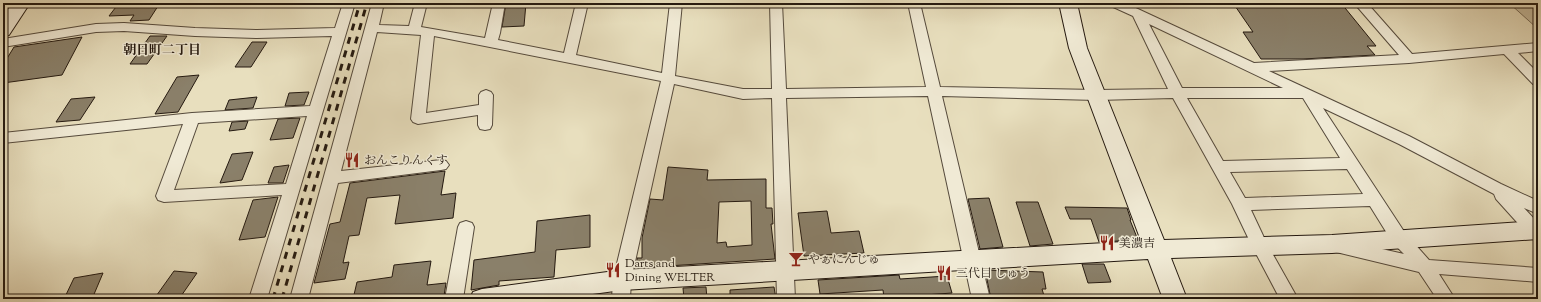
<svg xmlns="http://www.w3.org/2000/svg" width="1541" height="302" font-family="'Sorts Mill Goudy','Noto Serif JP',serif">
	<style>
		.green { fill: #c7bda0; stroke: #766b58 }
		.building { fill: #8a806a; stroke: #241910; fill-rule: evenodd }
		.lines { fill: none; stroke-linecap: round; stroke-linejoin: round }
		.street-casing { stroke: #554a3c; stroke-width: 2 }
		.secondary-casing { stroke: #241910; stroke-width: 2 }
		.street { fill: #f0ead5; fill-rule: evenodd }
		.secondary { fill: #f0ead5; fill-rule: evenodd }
		.rail { stroke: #241910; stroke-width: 3; stroke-dasharray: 7 7; stroke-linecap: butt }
		.labels { text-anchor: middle; stroke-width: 3; stroke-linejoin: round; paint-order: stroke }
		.poi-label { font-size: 12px; fill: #241910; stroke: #f0ead5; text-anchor: start }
		.neighbourhood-label { font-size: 13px; font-weight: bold; fill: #241910; stroke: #f0ead5 }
	</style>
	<rect width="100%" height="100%" fill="#e8dfbe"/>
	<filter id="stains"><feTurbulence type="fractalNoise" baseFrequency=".005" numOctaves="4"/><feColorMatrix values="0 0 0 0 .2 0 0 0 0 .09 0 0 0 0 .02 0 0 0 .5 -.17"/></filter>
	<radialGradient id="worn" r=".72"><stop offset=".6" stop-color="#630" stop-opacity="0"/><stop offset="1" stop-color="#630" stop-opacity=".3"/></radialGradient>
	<!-- green -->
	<path class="green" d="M1509,3h29v26z"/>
	<!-- building -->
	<g class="building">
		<path d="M119,3h41l-11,17 -19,1 4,-6 -25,1z"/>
		<path d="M506,3h20l-2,23 -22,1z"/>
		<path d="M1233,3h108l35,43h-9l8,9 -72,4h-42l-18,-27h10z"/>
		<path d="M150,36h17l-20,28h-17z"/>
		<path d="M82,37l-20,38 -59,8v-18l11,-18z"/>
		<path d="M252,42h15l-16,25h-16z"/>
		<path d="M199,75l-21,37 -23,2 22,-37z"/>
		<path d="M309,92l-5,13 -19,1 4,-13z"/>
		<path d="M95,97l-15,23 -24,2 15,-23z"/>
		<path d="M257,97l-4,11 -28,2 4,-10z"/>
		<path d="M300,118l-7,20 -23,2 8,-21z"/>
		<path d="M248,121l-3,8 -16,2 3,-9z"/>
		<path d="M253,152l-11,28 -22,3 12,-29z"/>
		<path d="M289,165l-6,18h-15l6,-16z"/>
		<path d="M668,167l40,3 -1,10 59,-1v29h6l1,16h-2l4,35 -138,9v-10h5v-20l8,-39 13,1zM751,201l1,44 -25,2 -1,-5 -9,1 2,-41z"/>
		<path d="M445,171l-4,24 15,-2 -3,25 -58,6 5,-29 -33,3 -8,37 -10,1 -6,27 6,-1 -4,17 -31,4 16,-59 10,-2 10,-39z"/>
		<path d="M278,197l-13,40 -26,3 14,-40z"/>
		<path d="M989,198l14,49 -23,2 -12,-50z"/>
		<path d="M1016,202h22l15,42 -23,2z"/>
		<path d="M1065,207l62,1 4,12h-1l8,20 -39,2 -8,-23h-21z"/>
		<path d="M827,211l4,22 28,-2 5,22 -60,3 -6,-43z"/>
		<path d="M590,215v32l-34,3 -2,27 -55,4v4l-28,5 3,-30 61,-8 2,-31z"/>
		<path d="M431,261l-4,24 19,-2 -2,13 -24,3h-67l4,-17 35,-5 2,-12z"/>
		<path d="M1082,264h22l7,18 -23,1z"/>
		<path d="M985,270l58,2 3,17h-4l3,10h-54z"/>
		<path d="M174,271l23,2 -18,26h-25z"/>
		<path d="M103,273l-11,26h-28l10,-21z"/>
		<path d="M899,275l1,4 47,-3 5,17 -68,5 -1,-8 -63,4 -2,-14z"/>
		<path d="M706,287l1,12h-23l-1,-11z"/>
		<path d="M774,287l2,12h-46v-9z"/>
	</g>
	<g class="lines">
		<!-- street casing -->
		<g class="street-casing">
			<g id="street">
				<path d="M343,3h12l-88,296h-18l33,-104 -118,7 -6,-2 -2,-4 27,-72 -180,19v-10l189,-20 118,-7 22,-70 -75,2 -62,-2 -71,-5 -28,1 -93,15v-8l93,-15 28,-1 71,5 62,2 78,-2zM307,116l-21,68 -112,6 24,-67z"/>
				<path d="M372,3h12l-5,22 30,1 6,-23h12l-6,24 64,11 8,-35h12l-5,30 -2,7 66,13 12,-50h12l-12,52 86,18 8,-70h12l-7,73 68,13h29l-2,-86h12l4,86 140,-2 -18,-84h12l20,84 157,3 71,-1 -35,-73 -22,-10 -2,-3h16l129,60 145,-8 -45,-52h13l45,51 126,-11v8l-20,2 20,20v12l-5,-1 -29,-30 -95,9 -140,8 140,65 92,48 37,17v13l-14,-6 14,15v17l-6,-1 -36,-40 -2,-5 -95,-50 -76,-36 82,125 24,27 109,8v14l-99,-8 16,25h-18l-18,-27 -83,-20 -2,-5 2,-5 6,-2 62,14 -11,-11 -23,-37 -119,4 16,34 31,55h-18l-28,-53 -20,-42 -59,-106 -76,2 -155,-4 48,203h-18l-44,-203 -142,2 9,201h-18l-5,-201 -29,1 -69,-15 -43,196 -1,19h-18l1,-19 48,-199 -227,-45 -8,77 53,-8v-10l2,-3 5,-2 5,2 2,3 -1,30 -2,4 -5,1 -5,-1 -2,-4v-10l-60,9 -5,-2 -2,-3 10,-84 -44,-3 -36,139 100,-11 5,1 3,4 -3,4 -5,1 -103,13 -30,116h-18zM1149,24l134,64h-101zM1187,98h116l37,60 -117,3zM1347,169l16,25 -118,4 -15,-26z"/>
				<path d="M466,221l6,2 2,4 -11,72h-18l13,-72 2,-4z"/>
			</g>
		</g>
		<!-- secondary casing -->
		<g class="secondary-casing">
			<g id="secondary">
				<path d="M12,3h18l-21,32 -6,1v-19z"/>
				<path d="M1059,3h18l10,45 77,192 168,-5 206,-14v18l-206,14 -161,5 16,41h-24l-15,-40 -526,31 -66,9h-86l3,-7 9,-3 140,-19 519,-29 -72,-193z"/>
			</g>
		</g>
		<!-- street -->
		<use href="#street" class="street"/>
		<!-- secondary -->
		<use href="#secondary" class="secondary"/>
		<!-- rail -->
		<g class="rail">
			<path d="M273,299l87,-296"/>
			<path d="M282,299l85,-296"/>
		</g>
	</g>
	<!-- icons -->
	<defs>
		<g id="restaurant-bare" transform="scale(1.2)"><path d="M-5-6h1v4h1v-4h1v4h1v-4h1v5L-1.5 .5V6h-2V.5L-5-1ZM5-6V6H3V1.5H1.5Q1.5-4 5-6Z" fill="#8f2418" stroke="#f0ead5" stroke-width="2.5" paint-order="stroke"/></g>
		<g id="bar-bare" transform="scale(1.2)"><path d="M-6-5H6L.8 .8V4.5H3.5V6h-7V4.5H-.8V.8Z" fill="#8f2418" stroke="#f0ead5" stroke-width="2.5" paint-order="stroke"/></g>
	</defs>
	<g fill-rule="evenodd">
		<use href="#restaurant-bare" x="352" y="160"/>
		<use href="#restaurant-bare" x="1107" y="243"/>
		<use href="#bar-bare" x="796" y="259"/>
		<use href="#restaurant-bare" x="613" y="270"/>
		<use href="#restaurant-bare" x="944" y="273"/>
	</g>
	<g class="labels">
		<!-- poi labels -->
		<g class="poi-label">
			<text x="364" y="164">おんこりんくす</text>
			<text x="1119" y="247">美濃吉</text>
			<text x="808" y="263">やぁにんじゅ</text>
			<text x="625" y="267">Darts and<tspan x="625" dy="14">Dining WELTER</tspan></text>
			<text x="956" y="277">三代目 しゅう</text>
		</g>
		<!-- neighbourhood labels -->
		<g class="neighbourhood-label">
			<text x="162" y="54">朝日町二丁目</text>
		</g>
	</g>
	<!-- margin -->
	<rect width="1541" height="302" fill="none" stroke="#e8dfbe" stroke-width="16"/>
	<rect x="4" y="4" width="1533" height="294" fill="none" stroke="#241910" stroke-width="2"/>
	<rect x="8" y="8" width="1525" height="286" fill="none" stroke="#241910"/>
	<rect width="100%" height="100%" filter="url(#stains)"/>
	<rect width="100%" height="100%" fill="url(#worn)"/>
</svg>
